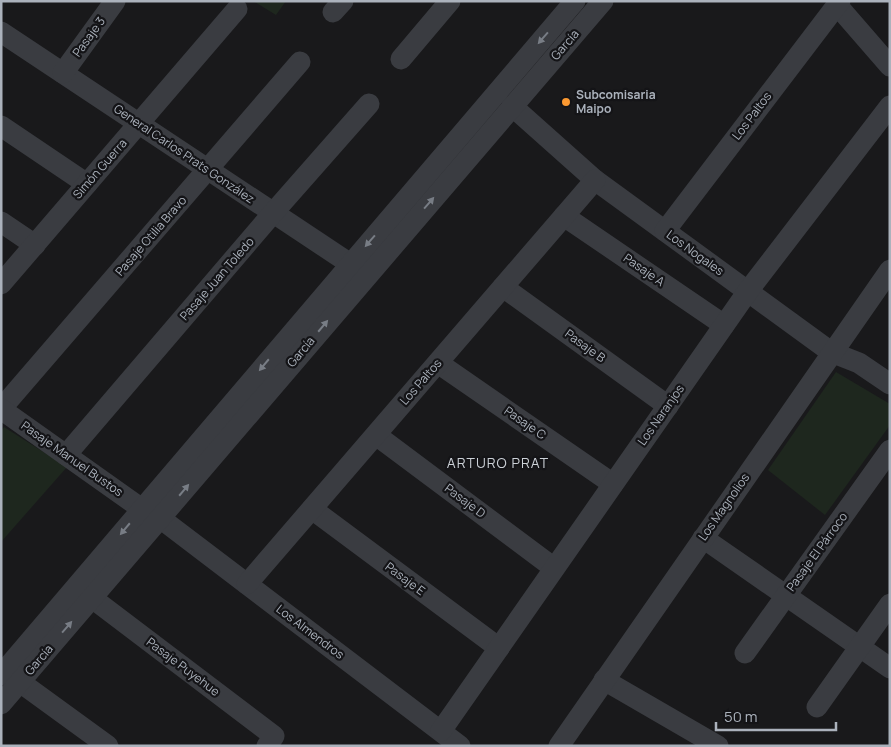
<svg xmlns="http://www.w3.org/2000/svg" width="891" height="747" font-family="Manrope,sans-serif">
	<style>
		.green { fill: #1e271e }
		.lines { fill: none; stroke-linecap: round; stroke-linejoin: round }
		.minor { stroke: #3a3c41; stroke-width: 21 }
		.oneway { fill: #787d85 }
		.poi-dot { fill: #fb9931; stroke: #141417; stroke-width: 2 }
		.labels { text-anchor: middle; stroke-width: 4.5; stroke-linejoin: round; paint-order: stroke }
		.street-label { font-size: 12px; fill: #abb2bc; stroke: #141417 }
		.poi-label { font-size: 12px; font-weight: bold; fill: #abb2bc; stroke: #141417; text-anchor: start }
		.neighbourhood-label { font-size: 14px; letter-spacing: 1px; fill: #ccd1d7; stroke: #141417 }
	</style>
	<rect width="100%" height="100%" fill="#19191b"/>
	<!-- green -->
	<g class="green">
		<path d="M253,1h33l-10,14z"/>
		<path d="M836,372l54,32v21l-65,90 -57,-45z"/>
		<path d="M4,427l63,40 -66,75v-111z"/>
	</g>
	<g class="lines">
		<!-- minor -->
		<g class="minor">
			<path d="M837,5l53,61"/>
			<path d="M333,12l10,-11"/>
			<path d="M1,32l360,239"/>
			<path d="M401,59l49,-58"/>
			<path d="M63,73l52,-72"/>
			<path d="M512,106l83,74 236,172 28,11 31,21"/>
			<path d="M1,126l86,58"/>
			<path d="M564,216l160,109"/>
			<path d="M1,222l34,23"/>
			<path d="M665,231l175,-230"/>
			<path d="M1,284l236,-275"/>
			<path d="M503,287l165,119"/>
			<path d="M438,363l175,121"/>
			<path d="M1,409l299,-347"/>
			<path d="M1,409l141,100"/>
			<path d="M376,435l178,133"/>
			<path d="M66,455l207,-242 96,-109"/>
			<path d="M312,509l187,139"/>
			<path d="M160,518l300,228"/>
			<path d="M703,538l187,130"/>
			<path d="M247,584l348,-404"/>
			<path d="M92,598l182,138 -7,10"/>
			<path d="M745,653l145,-203"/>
			<path d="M1,675l574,-674"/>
			<path d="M604,680l114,66"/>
			<path d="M20,682l88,64"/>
			<path d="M1,704l602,-703"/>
			<path d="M817,707l73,-103"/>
			<path d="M441,731l307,-440 142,-185"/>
			<path d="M559,746l331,-476"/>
		</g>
	</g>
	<!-- one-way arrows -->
	<defs><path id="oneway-solid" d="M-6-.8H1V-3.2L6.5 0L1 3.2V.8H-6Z" transform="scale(1.25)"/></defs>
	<g class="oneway">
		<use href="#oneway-solid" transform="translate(543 38) rotate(131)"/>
		<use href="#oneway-solid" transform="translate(429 203) rotate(-49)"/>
		<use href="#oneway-solid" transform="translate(370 241) rotate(131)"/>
		<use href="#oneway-solid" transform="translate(323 326) rotate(-50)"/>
		<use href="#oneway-solid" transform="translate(264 365) rotate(130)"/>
		<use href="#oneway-solid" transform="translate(184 490) rotate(-50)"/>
		<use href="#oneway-solid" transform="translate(125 529) rotate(130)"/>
		<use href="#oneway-solid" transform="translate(67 627) rotate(-49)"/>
	</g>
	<!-- markers -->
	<circle class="poi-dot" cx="566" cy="102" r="5"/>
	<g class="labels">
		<!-- street labels -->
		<g class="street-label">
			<text transform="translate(89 37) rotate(-54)" y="4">Pasaje 3</text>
			<text transform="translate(565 45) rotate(-49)" y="4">García</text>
			<text transform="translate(752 116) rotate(-53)" y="4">Los Paltos</text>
			<text transform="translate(184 154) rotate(34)" y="4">General Carlos Prats González</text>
			<text transform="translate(100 169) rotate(-49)" y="4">Simón Guerra</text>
			<text transform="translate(151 236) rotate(-49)" y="4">Pasaje Otilia Bravo</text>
			<text transform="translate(695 253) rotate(36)" y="4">Los Nogales</text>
			<text transform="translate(644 270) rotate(35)" y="4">Pasaje A</text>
			<text transform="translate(217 279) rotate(-49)" y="4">Pasaje Juan Toledo</text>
			<text transform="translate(585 346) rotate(36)" y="4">Pasaje B</text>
			<text transform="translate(301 352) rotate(-50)" y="4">García</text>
			<text transform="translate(421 382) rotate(-49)" y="4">Los Paltos</text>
			<text transform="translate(661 415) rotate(-55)" y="4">Los Naranjos</text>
			<text transform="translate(525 423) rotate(35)" y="4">Pasaje C</text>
			<text transform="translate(72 459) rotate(35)" y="4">Pasaje Manuel Bustos</text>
			<text transform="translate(465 501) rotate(37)" y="4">Pasaje D</text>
			<text transform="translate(724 507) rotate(-55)" y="4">Los Magnolios</text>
			<text transform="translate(817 552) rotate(-54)" y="4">Pasaje El Párroco</text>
			<text transform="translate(405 579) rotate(37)" y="4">Pasaje E</text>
			<text transform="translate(310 632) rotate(37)" y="4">Los Almendros</text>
			<text transform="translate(39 660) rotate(-49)" y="4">García</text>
			<text transform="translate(183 667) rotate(37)" y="4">Pasaje Puyehue</text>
		</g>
		<!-- poi labels -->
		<g class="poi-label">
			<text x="576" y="99">Subcomisaria<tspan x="576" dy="14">Maipo</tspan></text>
		</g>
		<!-- neighbourhood labels -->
		<g class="neighbourhood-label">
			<text x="498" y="468">ARTURO PRAT</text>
		</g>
	</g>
	<!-- border -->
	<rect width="891" height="747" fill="none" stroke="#abb2bc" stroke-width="5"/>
	<!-- scale -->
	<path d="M716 722v8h120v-8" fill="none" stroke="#abb2bc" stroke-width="2.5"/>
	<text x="724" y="722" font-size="15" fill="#abb2bc" stroke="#141417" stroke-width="4" paint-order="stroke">50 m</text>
</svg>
